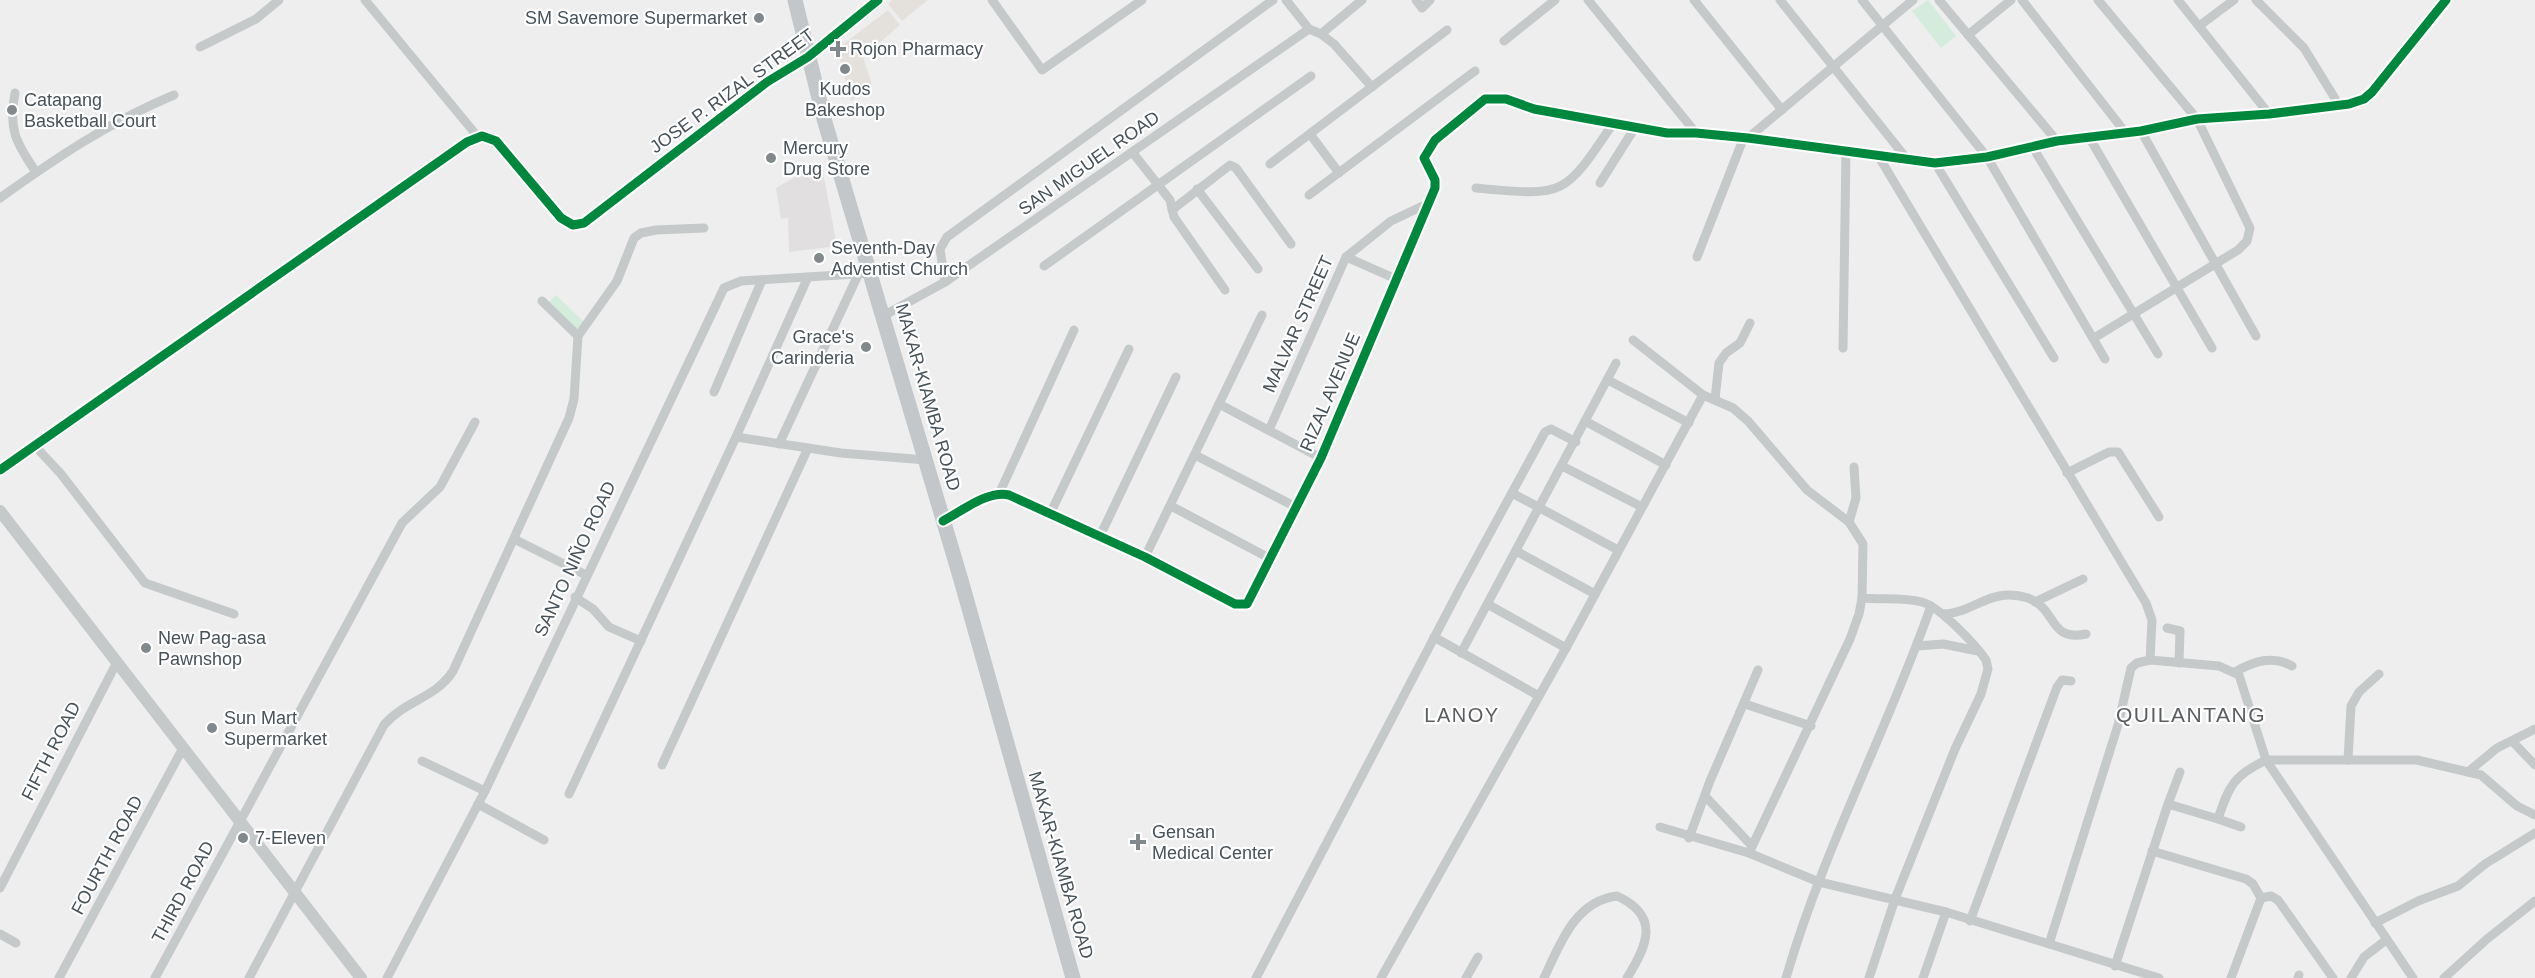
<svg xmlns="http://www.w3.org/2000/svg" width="2535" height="978" font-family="Arial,sans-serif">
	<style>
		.commercial { fill: #e4e1dc }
		.education { fill: #e1dfdf }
		.green { fill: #d4ecdb }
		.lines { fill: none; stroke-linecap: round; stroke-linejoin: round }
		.minor { stroke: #c5c9ca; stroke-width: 9 }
		.tertiary { stroke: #c5c9ca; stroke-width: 12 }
		.primary { stroke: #c3c7c9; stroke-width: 15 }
		.cycleway-casing { stroke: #fff; stroke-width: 13 }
		.cycleway { stroke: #00873e; stroke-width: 9 }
		.poi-dot { fill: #82898d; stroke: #fff; stroke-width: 2 }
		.labels { text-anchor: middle; stroke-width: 4.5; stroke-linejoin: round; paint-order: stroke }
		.poi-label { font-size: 18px; fill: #475259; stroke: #fff; text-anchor: start }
		.street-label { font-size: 18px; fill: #475259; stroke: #fff }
		.neighbourhood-label { font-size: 20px; letter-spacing: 1.5px; fill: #5a5e61; stroke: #fff }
		.quarter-label { font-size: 21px; letter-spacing: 1.5px; fill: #5a5e61; stroke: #fff }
	</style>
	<rect width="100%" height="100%" fill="#efeeee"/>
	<!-- commercial -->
	<g class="commercial">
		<path d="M892,0h36l-26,21 -14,-17z"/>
		<path d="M888,10l12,15 -37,32 9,28 -21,16 -14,-52z"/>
	</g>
	<!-- education -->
	<path class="education" d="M821,162l16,84 -48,6 -1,-34 -7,1 -5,-31z"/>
	<!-- green -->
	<g class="green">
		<path d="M1928,0l28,36 -15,12 -29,-37z"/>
		<path d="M556,295l28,27 -11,11 -28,-27z"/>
	</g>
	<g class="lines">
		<!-- minor -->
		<g class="minor">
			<path d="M365,0l113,137"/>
			<path d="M992,0l50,70 100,-70"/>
			<path d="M1286,0l23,29 12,5 13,10 38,43"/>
			<path d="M1416,0l6,8 8,-8"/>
			<path d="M1588,0l108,133"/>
			<path d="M1694,0l88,110"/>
			<path d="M1780,0l127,159"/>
			<path d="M1862,0l125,157 118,202"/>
			<path d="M1939,0l118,141"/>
			<path d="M2022,0l103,132"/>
			<path d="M2178,0l91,114"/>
			<path d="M2256,0l48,48 35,57"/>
			<path d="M2199,26l35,-26"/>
			<path d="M1321,34l41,-34"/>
			<path d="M1968,35l43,-35"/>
			<path d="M1504,41l51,-41"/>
			<path d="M200,47l56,-28 23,-19"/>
			<path d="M15,93c-7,36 1,50 21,79"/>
			<path d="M2141,131l115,205"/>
			<path d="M1310,134l29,39"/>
			<path d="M2089,137l123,211"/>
			<path d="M1748,138l165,-138"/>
			<path d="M2032,146l126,208"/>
			<path d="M1133,153l37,47 4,17 51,73"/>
			<path d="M1879,157l267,446 6,17 -2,40"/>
			<path d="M1935,163l119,195"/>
			<path d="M1270,164l177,-134"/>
			<path d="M1600,183l34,-54"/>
			<path d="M1476,188c88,8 87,10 136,-63"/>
			<path d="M1197,189l61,80"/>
			<path d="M1309,195l166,-124"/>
			<path d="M0,198c56,-40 111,-77 174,-103"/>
			<path d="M1172,210l58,-45 6,3 55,76"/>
			<path d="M1346,257l50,22"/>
			<path d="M1697,257l47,-120"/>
			<path d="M1044,266l267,-190"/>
			<path d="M945,282l-5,-33 7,-12 326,-237"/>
			<path d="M542,301l36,35"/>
			<path d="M883,316l62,-34 364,-253"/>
			<path d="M2094,338l144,-88 9,-9 3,-13 -53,-109 -99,-119"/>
			<path d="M1633,340l70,55 30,13 15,13 59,69 42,32 14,22 -1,54c19,2 41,-1 60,4 18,5 53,42 64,58l2,9 -7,25 -26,55 -60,150 -26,79"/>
			<path d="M1843,348l3,-196"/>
			<path d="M1608,380l81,43"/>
			<path d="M714,392l48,-112"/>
			<path d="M1715,399l4,-36 7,-10 14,-10 10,-20"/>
			<path d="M1219,404l102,54"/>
			<path d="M1585,421l81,44"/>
			<path d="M1269,430l77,-173 45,-36 38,-18"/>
			<path d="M736,437l72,-160"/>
			<path d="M779,444l79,-169"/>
			<path d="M35,446l26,28 84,109 89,31"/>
			<path d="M1195,455l101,52"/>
			<path d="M1562,466l80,41"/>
			<path d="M2067,473l42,-21h9l41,65"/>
			<path d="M1512,493l106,57"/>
			<path d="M999,494l75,-164"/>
			<path d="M1171,506l100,53"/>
			<path d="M1051,512l78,-163"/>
			<path d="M943,521c19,-10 45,-31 66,-26l136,62 90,47h12l74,-146 114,-270v-8l-11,-22 11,-18 50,-41h21l28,10 133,24h29l52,5 187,25 52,-6 70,-16 84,-10 56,-12 72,-5 80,-10 15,-5 8,-7 74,-92"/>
			<path d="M1849,522l7,-24 -2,-31"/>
			<path d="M1100,536l76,-159"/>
			<path d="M514,539l72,36"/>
			<path d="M1516,551l79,43"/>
			<path d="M1145,557l117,-242"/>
			<path d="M575,597l18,12 16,18 32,14"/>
			<path d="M2035,602l48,-23"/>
			<path d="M1489,605l77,43"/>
			<path d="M1944,614c30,-1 47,-28 84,-16 30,11 20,44 58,36"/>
			<path d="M2167,628l13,3 -1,32"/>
			<path d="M1434,637l105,59"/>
			<path d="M1917,646l26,-2 35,7"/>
			<path d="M1461,653l155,-290"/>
			<path d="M2235,672c19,-11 38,-17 57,-6"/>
			<path d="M1745,704l66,22"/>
			<path d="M2512,741l23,24"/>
			<path d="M2348,760l3,-54 8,-14 20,-18"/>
			<path d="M422,761l63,30"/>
			<path d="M662,765l146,-317"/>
			<path d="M2468,772l29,-24 38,-19"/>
			<path d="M569,794l167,-357 105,16 85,7"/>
			<path d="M1705,796l47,50"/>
			<path d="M478,804l66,36"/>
			<path d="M2168,804l12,-32"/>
			<path d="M2218,819l23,8"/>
			<path d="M1660,827l89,26 70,29 127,30 213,66"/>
			<path d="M1689,838l21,-57 48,-111"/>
			<path d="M2152,851l94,28 7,5 8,14 -30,80"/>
			<path d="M1749,853l101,-214 9,-25 3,-16"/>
			<path d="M0,888l117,-226"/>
			<path d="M2261,898l10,-2 7,4 55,78"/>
			<path d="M1970,921l87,-234 5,-7 9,1"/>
			<path d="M2375,923l43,-22 40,-15 27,-22 50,-31"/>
			<path d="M0,934l16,9"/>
			<path d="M2049,944l69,-219 13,-57 6,-5 13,-3 69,6 20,9 27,85h151l64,15 36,31 18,9"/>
			<path d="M2115,966l53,-162 50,15c11,-33 15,-43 48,-59l147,218"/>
			<path d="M59,978l124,-230"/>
			<path d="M155,978l247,-455 38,-36 35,-65"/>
			<path d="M249,978l135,-253c20,-24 52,-27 69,-54l116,-253 5,-19 4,-63 39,-55 17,-43 7,-5 15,-3 48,-2"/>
			<path d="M387,978l98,-187 239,-503 17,-7 131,-8"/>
			<path d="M1256,978l203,-388 86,-158 6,-3 25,13"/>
			<path d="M1381,978l185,-330 137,-253"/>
			<path d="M1466,978l12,-21"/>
			<path d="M1544,978c16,-34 31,-77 73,-82 44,20 30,50 10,82"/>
			<path d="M1786,978c37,-128 101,-247 145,-372"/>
			<path d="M1923,978l23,-66"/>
			<path d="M2298,978l1,-3"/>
			<path d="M2351,978l13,-21 22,-17"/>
			<path d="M2444,978l43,-39 48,-38"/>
		</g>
		<!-- tertiary -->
		<g class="tertiary">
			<path d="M0,470l467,-328 15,-6 14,5 65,77 12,7 11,-2 183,-141 41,-25 70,-57"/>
			<path d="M0,511l361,467"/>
		</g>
		<!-- primary -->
		<path class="primary" d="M795,0l29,119 137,461 112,398"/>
		<!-- cycleway casing -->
		<g class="cycleway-casing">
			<g id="cycleway">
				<path d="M0,470l467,-328 15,-6 14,5 65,77 12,7 11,-2 183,-141 41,-25 70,-57"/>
				<path d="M943,521c19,-10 45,-31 66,-26l136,62 90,47h12l74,-146 114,-270v-8l-11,-22 11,-18 50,-41h21l28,10 133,24h29l52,5 187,25 52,-6 70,-16 84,-10 56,-12 72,-5 80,-10 15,-5 8,-7 74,-92"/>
			</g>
		</g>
		<!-- cycleway -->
		<use href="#cycleway" class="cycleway"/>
	</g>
	<!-- markers -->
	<g class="poi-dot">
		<circle cx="759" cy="18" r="6"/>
		<path d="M835 40h6v6h6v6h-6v6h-6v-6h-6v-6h6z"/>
		<circle cx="845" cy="69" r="6"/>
		<circle cx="12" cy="110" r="6"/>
		<circle cx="771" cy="158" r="6"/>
		<circle cx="819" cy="258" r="6"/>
		<circle cx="866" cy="347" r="6"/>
		<circle cx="146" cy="648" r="6"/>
		<circle cx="212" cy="728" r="6"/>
		<circle cx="243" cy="838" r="6"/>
		<path d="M1135 833h6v6h6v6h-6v6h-6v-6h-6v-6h6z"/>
	</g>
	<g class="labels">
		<!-- poi labels -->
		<g class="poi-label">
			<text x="747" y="24" text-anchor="end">SM Savemore Supermarket</text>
			<text x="850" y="55">Rojon Pharmacy</text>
			<text x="845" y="95" text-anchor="middle">Kudos<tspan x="845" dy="21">Bakeshop</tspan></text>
			<text x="24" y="106">Catapang<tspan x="24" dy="21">Basketball Court</tspan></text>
			<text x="783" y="154">Mercury<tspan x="783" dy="21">Drug Store</tspan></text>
			<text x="831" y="254">Seventh-Day<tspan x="831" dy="21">Adventist Church</tspan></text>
			<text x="854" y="343" text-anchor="end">Grace's<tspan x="854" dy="21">Carinderia</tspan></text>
			<text x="158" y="644">New Pag-asa<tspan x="158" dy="21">Pawnshop</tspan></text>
			<text x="224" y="724">Sun Mart<tspan x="224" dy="21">Supermarket</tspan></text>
			<text x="1152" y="838">Gensan<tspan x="1152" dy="21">Medical Center</tspan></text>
			<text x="255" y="844">7-Eleven</text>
		</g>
		<!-- street labels -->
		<g class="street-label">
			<text transform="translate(732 91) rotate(-36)" y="6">JOSE P. RIZAL STREET</text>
			<text transform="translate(1089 163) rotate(-35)" y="6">SAN MIGUEL ROAD</text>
			<text transform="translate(1298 324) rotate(-66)" y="6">MALVAR STREET</text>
			<text transform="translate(1330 392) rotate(-67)" y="6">RIZAL AVENUE</text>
			<text transform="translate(928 397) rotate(74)" y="6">MAKAR-KIAMBA ROAD</text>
			<text transform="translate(575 559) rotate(-65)" y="6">SANTO NIÑO ROAD</text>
			<text transform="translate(51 751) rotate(-63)" y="6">FIFTH ROAD</text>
			<text transform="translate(107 855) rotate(-62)" y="6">FOURTH ROAD</text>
			<text transform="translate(1061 865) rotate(74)" y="6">MAKAR-KIAMBA ROAD</text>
			<text transform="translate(183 892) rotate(-62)" y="6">THIRD ROAD</text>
		</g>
		<!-- neighbourhood labels -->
		<g class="neighbourhood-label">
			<text x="1462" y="722">LANOY</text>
		</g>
		<!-- quarter labels -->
		<g class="quarter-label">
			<text x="2191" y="722">QUILANTANG</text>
		</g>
	</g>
</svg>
